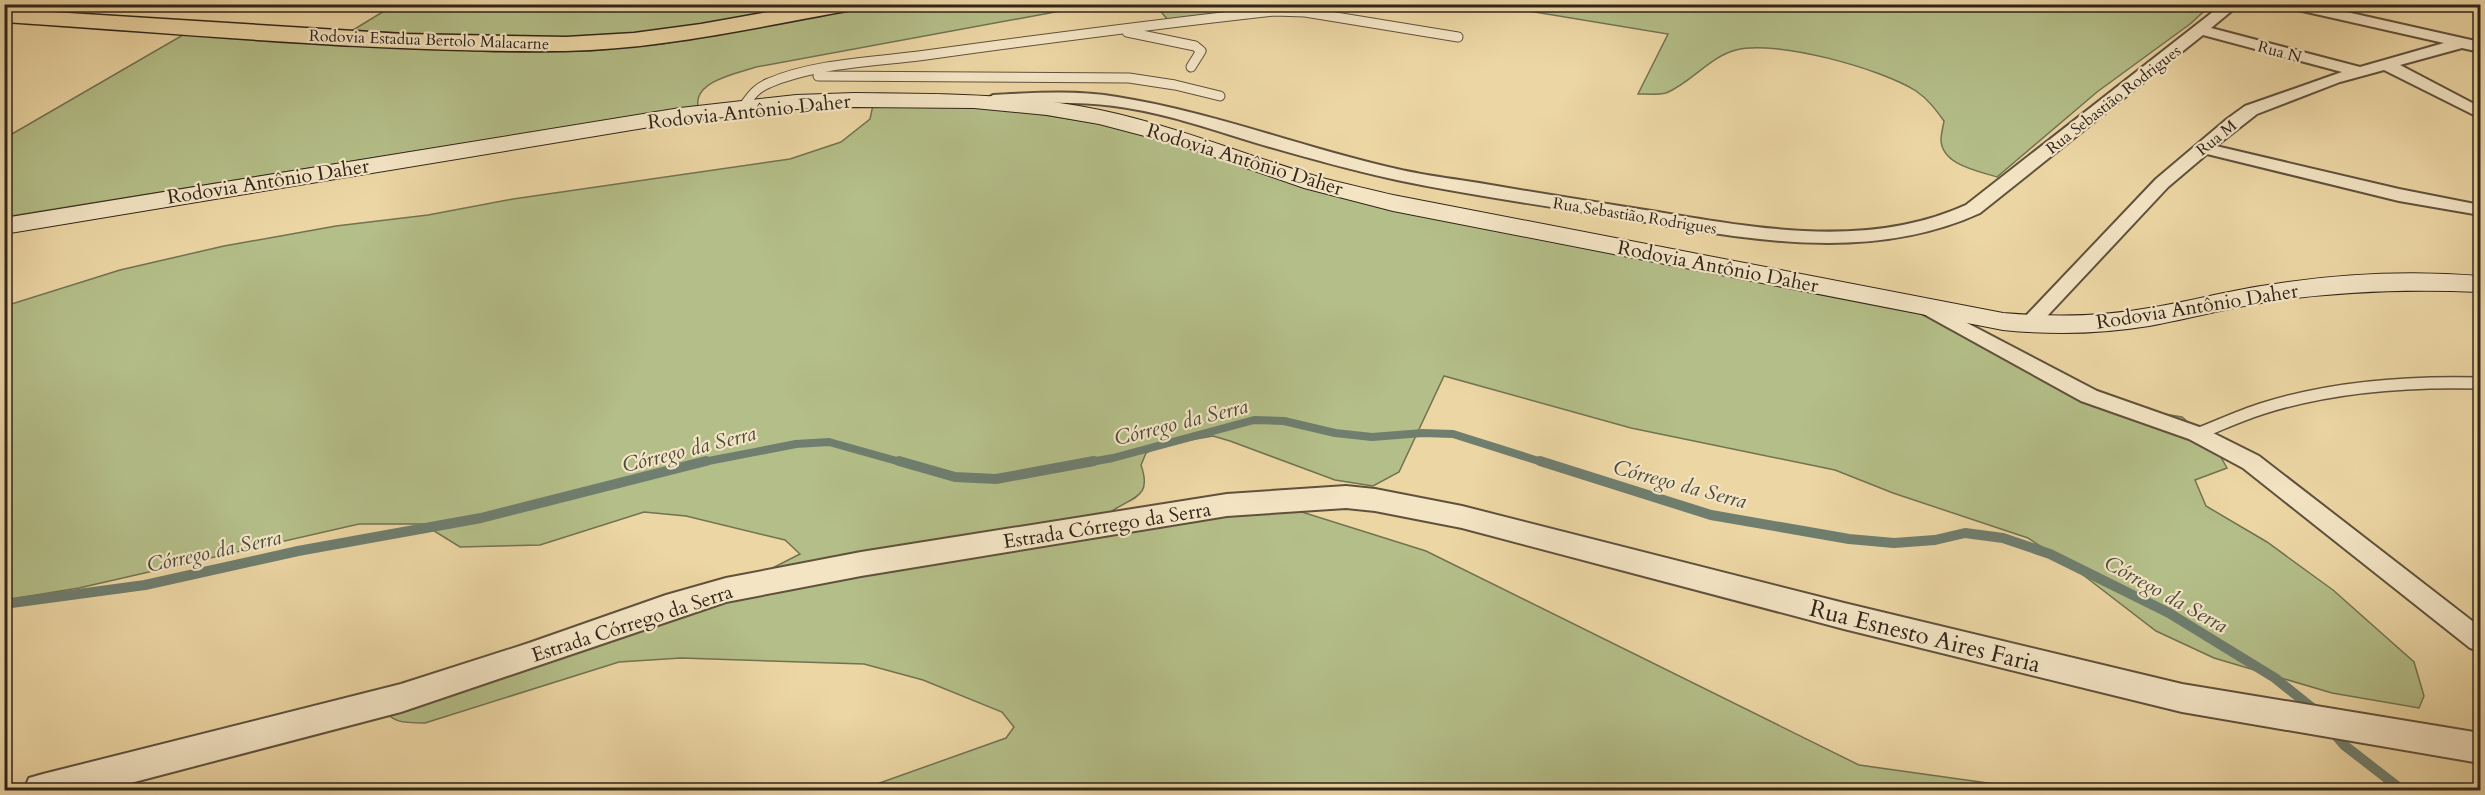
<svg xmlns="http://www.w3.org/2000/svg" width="2485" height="795" font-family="Cardo,serif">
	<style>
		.green { fill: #b4be88; stroke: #727251; stroke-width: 1.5 }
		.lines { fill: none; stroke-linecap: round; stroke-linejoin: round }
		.stream-far1 { stroke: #6f7e6f; stroke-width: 8 }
		.stream { stroke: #6f7e6f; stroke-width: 10 }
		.service-far1-casing { stroke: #60513c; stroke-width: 11 }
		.service-casing { stroke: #60513c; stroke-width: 14 }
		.minor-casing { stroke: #60513c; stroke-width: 4 }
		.tertiary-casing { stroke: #60513c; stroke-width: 4 }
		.secondary-casing { stroke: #31251a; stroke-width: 2 }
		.primary-casing { stroke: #31251a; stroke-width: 3 }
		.service-far1 { stroke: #f3e4c4; stroke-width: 9 }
		.service { stroke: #f3e4c4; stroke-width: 11 }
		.minor { fill: #f3e4c4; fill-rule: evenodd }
		.tertiary { fill: #f3e4c4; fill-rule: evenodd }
		.secondary { fill: #f3e4c4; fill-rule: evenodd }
		.primary { fill: #ecd6a4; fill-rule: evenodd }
		.labels { text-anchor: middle; stroke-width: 4.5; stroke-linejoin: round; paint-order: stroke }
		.far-street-label { font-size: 16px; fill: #31251a; stroke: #f3e4c4 }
		.street-label { font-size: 20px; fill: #31251a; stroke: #f3e4c4 }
		.water-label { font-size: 21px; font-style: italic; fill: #4b4a3d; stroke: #f3e4c4 }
		.near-street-label { font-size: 24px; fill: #31251a; stroke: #f3e4c4 }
	</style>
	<rect width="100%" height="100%" fill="#ecd6a4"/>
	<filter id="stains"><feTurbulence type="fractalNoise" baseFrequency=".00333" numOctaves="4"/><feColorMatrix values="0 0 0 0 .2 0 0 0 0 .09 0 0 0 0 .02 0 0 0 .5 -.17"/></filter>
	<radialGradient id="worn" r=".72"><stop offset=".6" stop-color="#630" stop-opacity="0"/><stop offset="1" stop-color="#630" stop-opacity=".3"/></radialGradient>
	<!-- green -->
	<g class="green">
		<path d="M394,5h422c-59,11 -119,22 -180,28 -94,9 -190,3 -283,-3z"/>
		<path d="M874,5h219l-337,62c-18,6 -62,14 -58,39l-693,111v-79l183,-106 306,20 93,-1 75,-7z"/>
		<path d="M1155,5h135l-115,17 -6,-1z"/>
		<path d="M1493,5h718l-21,19 -93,68 -100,85c-19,-6 -55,-12 -56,-37 0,-6 2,-13 3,-19 -8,-11 -16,-22 -28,-30 -34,-22 -141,-52 -180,-41 -27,7 -45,33 -70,43 -8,2 -19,1 -28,1l30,-60z"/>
		<path d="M873,105l100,2 65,7 63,10 61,14 113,39 649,136 198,94 60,10 32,28 13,23 -32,12 11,26 61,36 66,48 81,72 10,34 -5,12 -87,-15 -118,-35 -58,-27 -82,-63 -46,-30 -135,-45 -58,-23 -204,-42 -187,-52 -45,96 -26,14 -38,-6 -105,-39 -17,-5 -52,9 -15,8 -5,12c11,32 -6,31 -29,46l7,15 167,-19 140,44 433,214 179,25h-1178l146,-52 8,-11 -12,-15 -79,-32 -59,-16 -183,-6 -62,4 -194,61c-24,0 -30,0 -48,-17l380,-130 43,-22 -15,-14 -99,-24 -42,-4 -104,33 -80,2 -37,-23h-64l-280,64 -74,12v-294l115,-36 104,-24 112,-20 92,-11 85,-16 277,-40 51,-17 29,-23z"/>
	</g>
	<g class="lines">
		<!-- stream-far1 -->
		<g class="stream-far1">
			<path d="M698,463l98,-19 33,-2 75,21"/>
			<path d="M1085,463l28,-5 141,-38 30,1 51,12 37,4 51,-4 30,1 92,29"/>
		</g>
		<!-- stream -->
		<g class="stream">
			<path d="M899,461l56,16 41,2 98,-18"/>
			<path d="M1540,461l171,54 138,24 45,4 41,-3 30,-7 38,5 47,16 119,59 106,65 41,33"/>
			<path d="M4,604l141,-19 153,-34 183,-33 225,-57"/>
			<path d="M2332,731l12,14 58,45"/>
		</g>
		<!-- service-far1 casing -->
		<g class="service-far1-casing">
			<g id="service-far1">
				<path d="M1127,32l68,14 6,5 -10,16"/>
				<path d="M818,76l311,2 46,7 45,11"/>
				<path d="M743,107c8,-11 13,-19 26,-24 46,-20 107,-21 157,-28 116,-16 232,-31 348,-44l31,1 153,25"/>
			</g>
		</g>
		<!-- service casing -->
		<g class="service-casing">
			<path id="service" d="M2197,434c21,-8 42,-18 64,-25 71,-23 145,-28 219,-26"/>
		</g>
		<!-- minor casing -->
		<g class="minor-casing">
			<g id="minor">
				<path d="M2223,4h17l-29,24 149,39 84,-24 -155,-35 -7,-4h29l169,38v10l-18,-4 -62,17 80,42v11l-96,-48 -44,12 -83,32 -41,32 183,43 81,16v10l-81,-14 -192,-47 -39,33 -133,142 -7,2 -7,-2 -4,-4 4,-4 135,-142 71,-60 18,-13 97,-34 -139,-37 -223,178c-103,47 -216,29 -323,11 -86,-15 -174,-26 -260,-44 -42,-9 -85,-21 -127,-33 -52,-15 -102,-34 -156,-41 -40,-5 -80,-3 -121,-1l-8,-5 8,-5c41,-2 83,-5 124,2 96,15 186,51 280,72 29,7 59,10 88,15 58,10 115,19 173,28 101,17 211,37 308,-7z"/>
				<path d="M1927,302l170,89 108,38 54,27 221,171v24l-10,-3 -227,-180 -54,-29 -108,-38 -161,-89 -3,-4 3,-4z"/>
			</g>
		</g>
		<!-- tertiary casing -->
		<g class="tertiary-casing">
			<path id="tertiary" d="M1346,486l29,3 87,17 382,97 338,81 298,49v30l-298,-51 -338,-83 -382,-101 -87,-17 -29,-3 -119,8 -366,60 -135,26 -325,110 -297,78h-80l5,-12 14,-4 358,-90 128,-41 137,-48 60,-17 135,-26 366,-58z"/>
		</g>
		<!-- secondary casing -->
		<g class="secondary-casing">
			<path id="secondary" d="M855,93c82,1 164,0 245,17 76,16 148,46 222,68 23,6 47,11 71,17l610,118c49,4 97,4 146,-5 38,-6 74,-16 112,-22 73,-12 146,-16 219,-10v16c-73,-3 -145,-1 -219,11 -37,6 -74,16 -112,23 -48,8 -97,9 -146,4l-610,-119 -89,-23 -125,-43 -80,-21 -52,-9 -73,-7 -119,-1 -59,2 -116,13 -676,112v-16l676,-110 116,-13z"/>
		</g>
		<!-- primary casing -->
		<g class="primary-casing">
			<path id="primary" d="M813,4h49l-2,5 -8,1c-95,17 -190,39 -287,41 -187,2 -374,-17 -561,-29v-13l399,25 163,3 68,-4 67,-9z"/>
		</g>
		<!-- service-far1 -->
		<use href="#service-far1" class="service-far1"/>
		<!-- service -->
		<use href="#service" class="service"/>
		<!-- minor -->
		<use href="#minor" class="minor"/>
		<!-- tertiary -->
		<use href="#tertiary" class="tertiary"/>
		<!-- secondary -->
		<use href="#secondary" class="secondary"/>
		<!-- primary -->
		<use href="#primary" class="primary"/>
	</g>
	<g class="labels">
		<!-- far-street labels -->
		<g class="far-street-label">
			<text transform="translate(429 39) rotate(2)" y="6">Rodovia Estadua Bertolo Malacarne</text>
			<text transform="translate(2280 51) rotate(15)" y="6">Rua N</text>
			<text transform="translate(2113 99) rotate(-38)" y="6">Rua Sebastião Rodrigues</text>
			<text transform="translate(2216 137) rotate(-39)" y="6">Rua M</text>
			<text transform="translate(1635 215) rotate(9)" y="6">Rua Sebastião Rodrigues</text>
		</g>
		<!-- street labels -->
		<g class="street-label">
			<text transform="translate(749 111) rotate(-6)" y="7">Rodovia Antônio Daher</text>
			<text transform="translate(1245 159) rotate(17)" y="7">Rodovia Antônio Daher</text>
			<text transform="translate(268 181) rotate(-9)" y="7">Rodovia Antônio Daher</text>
			<text transform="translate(1718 266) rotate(11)" y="7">Rodovia Antônio Daher</text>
			<text transform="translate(2197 306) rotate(-9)" y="7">Rodovia Antônio Daher</text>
			<text transform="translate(1107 525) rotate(-9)" y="7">Estrada Córrego da Serra</text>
			<text transform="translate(632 623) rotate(-18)" y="7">Estrada Córrego da Serra</text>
		</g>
		<!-- water labels -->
		<g class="water-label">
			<text transform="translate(1181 422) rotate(-14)" y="7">Córrego da Serra</text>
			<text transform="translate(689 449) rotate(-14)" y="7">Córrego da Serra</text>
			<text transform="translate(1680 484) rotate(15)" y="7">Córrego da Serra</text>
			<text transform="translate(214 551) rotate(-12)" y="7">Córrego da Serra</text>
			<text transform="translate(2166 594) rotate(29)" y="7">Córrego da Serra</text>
		</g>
		<!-- near-street labels -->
		<g class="near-street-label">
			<text transform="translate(1925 636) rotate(14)" y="8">Rua Esnesto Aires Faria</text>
		</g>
	</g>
	<!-- margin -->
	<rect width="2485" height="795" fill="none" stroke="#ecd6a4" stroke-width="24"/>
	<rect x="6" y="6" width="2473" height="783" fill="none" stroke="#31251a" stroke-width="3"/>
	<rect x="12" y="12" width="2461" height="771" fill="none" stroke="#31251a" stroke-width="1.5"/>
	<rect width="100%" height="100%" filter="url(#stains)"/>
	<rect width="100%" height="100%" fill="url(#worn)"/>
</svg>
